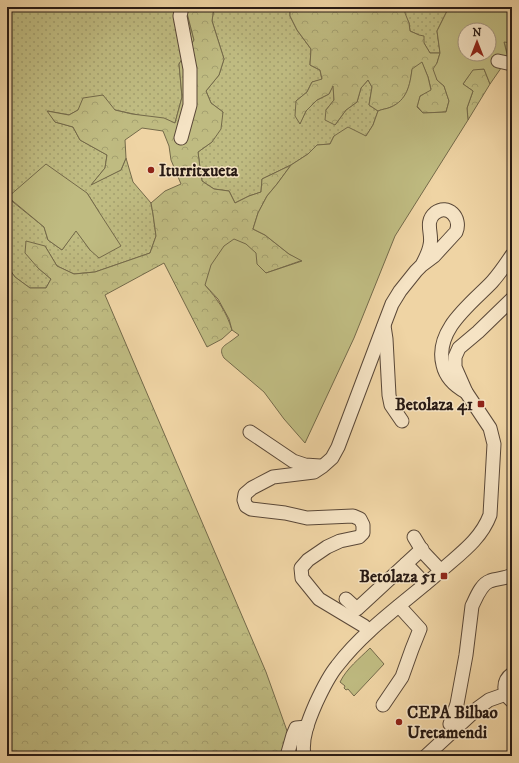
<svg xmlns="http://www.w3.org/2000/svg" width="519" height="763" font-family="'IM FELL DW Pica',serif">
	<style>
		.grass { fill: url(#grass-dots); stroke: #746a4a; fill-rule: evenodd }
		.forest { fill: url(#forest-crowns); stroke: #746a4a }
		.green { fill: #bfbb81; stroke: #746a4a; fill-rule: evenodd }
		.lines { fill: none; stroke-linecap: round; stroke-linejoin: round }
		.minor-casing { stroke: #5a4838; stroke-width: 15 }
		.minor { stroke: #f5e3c4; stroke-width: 13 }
		.poi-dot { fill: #8f2418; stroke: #f5e3c4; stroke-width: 1.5 }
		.labels { text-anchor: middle; stroke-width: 3; stroke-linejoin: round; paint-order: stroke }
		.poi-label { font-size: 17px; font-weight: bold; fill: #281a14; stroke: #f5e3c4; text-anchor: start }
	</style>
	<defs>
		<pattern id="grass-dots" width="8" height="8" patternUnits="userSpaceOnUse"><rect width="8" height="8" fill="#bfbb81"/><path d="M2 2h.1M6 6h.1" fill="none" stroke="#a4a06f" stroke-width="1.8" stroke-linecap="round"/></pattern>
		<pattern id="forest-crowns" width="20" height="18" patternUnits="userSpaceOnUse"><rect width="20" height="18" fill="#bfbb81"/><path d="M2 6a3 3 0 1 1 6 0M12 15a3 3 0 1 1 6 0" fill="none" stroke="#a4a06f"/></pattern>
	</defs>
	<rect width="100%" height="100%" fill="#efd4a4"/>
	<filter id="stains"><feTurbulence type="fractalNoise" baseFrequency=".005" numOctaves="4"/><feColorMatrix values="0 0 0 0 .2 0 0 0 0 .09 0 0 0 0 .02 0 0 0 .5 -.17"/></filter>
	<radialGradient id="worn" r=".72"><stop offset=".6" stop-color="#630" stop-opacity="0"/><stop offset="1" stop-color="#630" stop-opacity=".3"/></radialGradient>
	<!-- grass -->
	<g class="grass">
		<path d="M7,7h182l-2,6 7,27 -15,24 3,33 -7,26 -60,-13h-37l-9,5 -21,-4 7,11 18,5 7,13 27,15 -2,13 -13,16 29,-14 5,-12 7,24 18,21 2,11 3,22 -6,17 -55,19 -21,2 -17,-8 -12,-20 -7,22 13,11 -5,9h-16l-15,-11 -8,-11zM87,193l12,19 -9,38 -14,-20 -14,20 -14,-10 -4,-13 -36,-29z"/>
		<path d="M214,7h76v9l7,14 14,19 -1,16 10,5 2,10 -10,2 -5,10 -11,9 4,22 6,-12 11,-11 12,-6 4,-9 1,15 -8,10 9,15 11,-15 11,-8 4,-14 7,-8 4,7 -3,18 9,6 -5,14 -7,11h-32l-4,8 -13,1 -9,9 -17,11 -29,14 -1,13 -12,4 -14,7 -6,-12 -15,-2 -12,-8 -2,-13 -2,-16 14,-10 11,-30 -12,-9 -5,-12 13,-16 5,-16 -12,-38z"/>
		<path d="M405,7h44l-12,24 3,22h-10l-11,-18 -9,-4 -1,-8 -5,-10z"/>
	</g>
	<!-- forest -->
	<g class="forest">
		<path d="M189,7h25l-2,14 12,38 -5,16 -13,16 5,12 12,9 -2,17 -9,13 -14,10 2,16 2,13 12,8 15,2 6,12 14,-7 12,-4 1,-13 29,-14 -14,19 -10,12 -9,17 -5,16 12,6 24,19 14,6 -37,13 -9,-9 -52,21c13,15 21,26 27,45l-10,9 -15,8 -43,-84 -59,32 161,377 30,84h-289v-490l8,11 15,11h16l5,-9 -13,-11 -13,-15 1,-12 19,5 12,20 17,8 21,-2 55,-19 6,-17 -3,-22 -2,-11 14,-12 16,-7 -10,-24 -2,-14 -6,-15 -21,-3 -17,12 1,18 -5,12 -30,15 14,-17 2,-13 -27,-15 -7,-13 -18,-5 -8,-11 22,4 9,-5 5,-12 20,-3 12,15 17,4 32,4 11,5 7,-26 -3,-33 15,-24 -7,-27z"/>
		<path d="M290,7h115v6l4,10 1,8 9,4 5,1v7l6,10h10l-3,10v17l7,6 5,15 -3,11 -23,1 -6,-7 3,-10 11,-7 -3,-12 -6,-14 -10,7c-2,16 -5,30 -21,37 -4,2 -9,2 -13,4l-9,-6 3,-18 -4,-7 -7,8 -4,14 -11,8 -11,15 -10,-5 1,-10 8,-10 -1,-14 -4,8 -12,6 -11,11 -6,13 -5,-8 1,-15 11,-9 5,-10 10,-3 -2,-9 -10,-5 1,-16 -14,-19 -7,-14z"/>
		<path d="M504,41l8,2v9l-4,6z"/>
		<path d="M473,69h11l6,15 -22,36 -1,-12 6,-17 -10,-7z"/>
	</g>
	<!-- green -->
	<g class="green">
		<path d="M449,7h63v36l-8,-1 4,16 -18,26 -6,-15 -11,1 -10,14 10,7 -6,17 1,12 -73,116 -41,102 -49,105 -21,-24 -20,-27 -40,-34c-6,-10 0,-12 7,-17 3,-2 5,-4 8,-6l-7,-5 -3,-11 -11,-20 -13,-14 6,-20 13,-19 10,-7 12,5 10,9 1,11 9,9 36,-12 -13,-7 -24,-19 -12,-6 5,-16 9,-17 10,-12 14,-19 17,-11 9,-9 13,-1 4,-8 14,-9 18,9 7,-11 5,-14c4,-2 9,-2 13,-4 16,-7 19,-22 21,-38l10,-7 6,15 3,13 -11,6 -3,11 6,6 23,-1 3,-11 -5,-15 -7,-6 -4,-11 4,-6 3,-10 -3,-22zM465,30h24v24h-24z"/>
		<path d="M46,164l41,29 12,19 22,34 -22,12 -9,-8 -14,-19 -14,19 -14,-10 -4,-13 -36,-30z"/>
		<path d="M370,648l14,16 -30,32 -6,-7 -2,1 -2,-2 1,-2 -5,-4c7,-14 19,-23 30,-34z"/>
	</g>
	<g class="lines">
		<!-- minor casing -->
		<g class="minor-casing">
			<g id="minor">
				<path d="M498,61l14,3"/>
				<path d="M181,138l9,-33v-36l-10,-53 2,-9"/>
				<path d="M384,326l2,13 3,56 2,10 11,16"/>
				<path d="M466,392c-11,-6 -20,-14 -23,-27 -9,-35 28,-61 49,-83 7,-8 14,-18 20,-27"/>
				<path d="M250,432l43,29 12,4 15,1"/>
				<path d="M414,537l9,15 18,19"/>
				<path d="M406,564l19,20"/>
				<path d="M346,599l11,10 65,-60"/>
				<path d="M369,631l-5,-5 -45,-27 -17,-21 -1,-10 7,-8 19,-13 13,-6 19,-4 4,-4v-8l-3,-6 -7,-3 -46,2 -22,-5 -34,-4 -5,-3 -2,-6 1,-6 7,-6 21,-11 41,-5 9,-6 9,-8 6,-11 46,-122 8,-21 8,-13 16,-20 6,-6 12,-9 22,-24c6,-14 -8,-29 -21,-19 -11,9 -2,21 -5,32 -1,7 -5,14 -8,20"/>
				<path d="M512,674c-10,7 -9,20 0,27"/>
				<path d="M383,705l19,-28 10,-28 8,-20 -21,-23"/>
				<path d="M454,729l-4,-5 7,-20 9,-49 6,-49c4,-8 9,-22 18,-25 7,-3 15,-2 22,-6"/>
				<path d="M287,756l6,-21 3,-7 11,-1"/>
				<path d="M304,756c-3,-18 5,-37 12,-53 6,-13 12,-26 21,-37 29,-38 70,-65 106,-97 18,-16 38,-30 47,-54l4,-71 -4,-16 -24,-36 -11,-25v-10l4,-9 19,-16 34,-33"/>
				<path d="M426,756l52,-48 11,-8 17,-6"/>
			</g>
		</g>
		<!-- minor -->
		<use href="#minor" class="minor"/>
	</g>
	<!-- markers -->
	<g class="poi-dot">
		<circle cx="151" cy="170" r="4"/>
		<rect x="477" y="400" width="8" height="8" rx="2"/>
		<rect x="440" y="572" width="8" height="8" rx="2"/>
		<circle cx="399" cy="722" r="4"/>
	</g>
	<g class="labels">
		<!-- poi labels -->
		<g class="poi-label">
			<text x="159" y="176">Iturritxueta</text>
			<text x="473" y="410" text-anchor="end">Betolaza 41</text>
			<text x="436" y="582" text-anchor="end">Betolaza 51</text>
			<text x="407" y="718">CEPA Bilbao<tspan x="407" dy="20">Uretamendi</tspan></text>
		</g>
	</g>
	<!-- margin -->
	<rect width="519" height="763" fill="none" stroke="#efd4a4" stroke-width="24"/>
	<rect x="8" y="8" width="503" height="747" fill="none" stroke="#281a14" stroke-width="2"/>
	<rect x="12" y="12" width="495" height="739" fill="none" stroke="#281a14"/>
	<!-- north arrow -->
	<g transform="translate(477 42)"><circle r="19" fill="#f5e3c4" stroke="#a3937e"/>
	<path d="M0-3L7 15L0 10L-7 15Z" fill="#8f2418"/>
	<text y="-6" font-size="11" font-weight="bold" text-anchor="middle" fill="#281a14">N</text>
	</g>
	<rect width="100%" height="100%" filter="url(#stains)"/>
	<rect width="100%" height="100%" fill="url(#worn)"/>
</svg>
